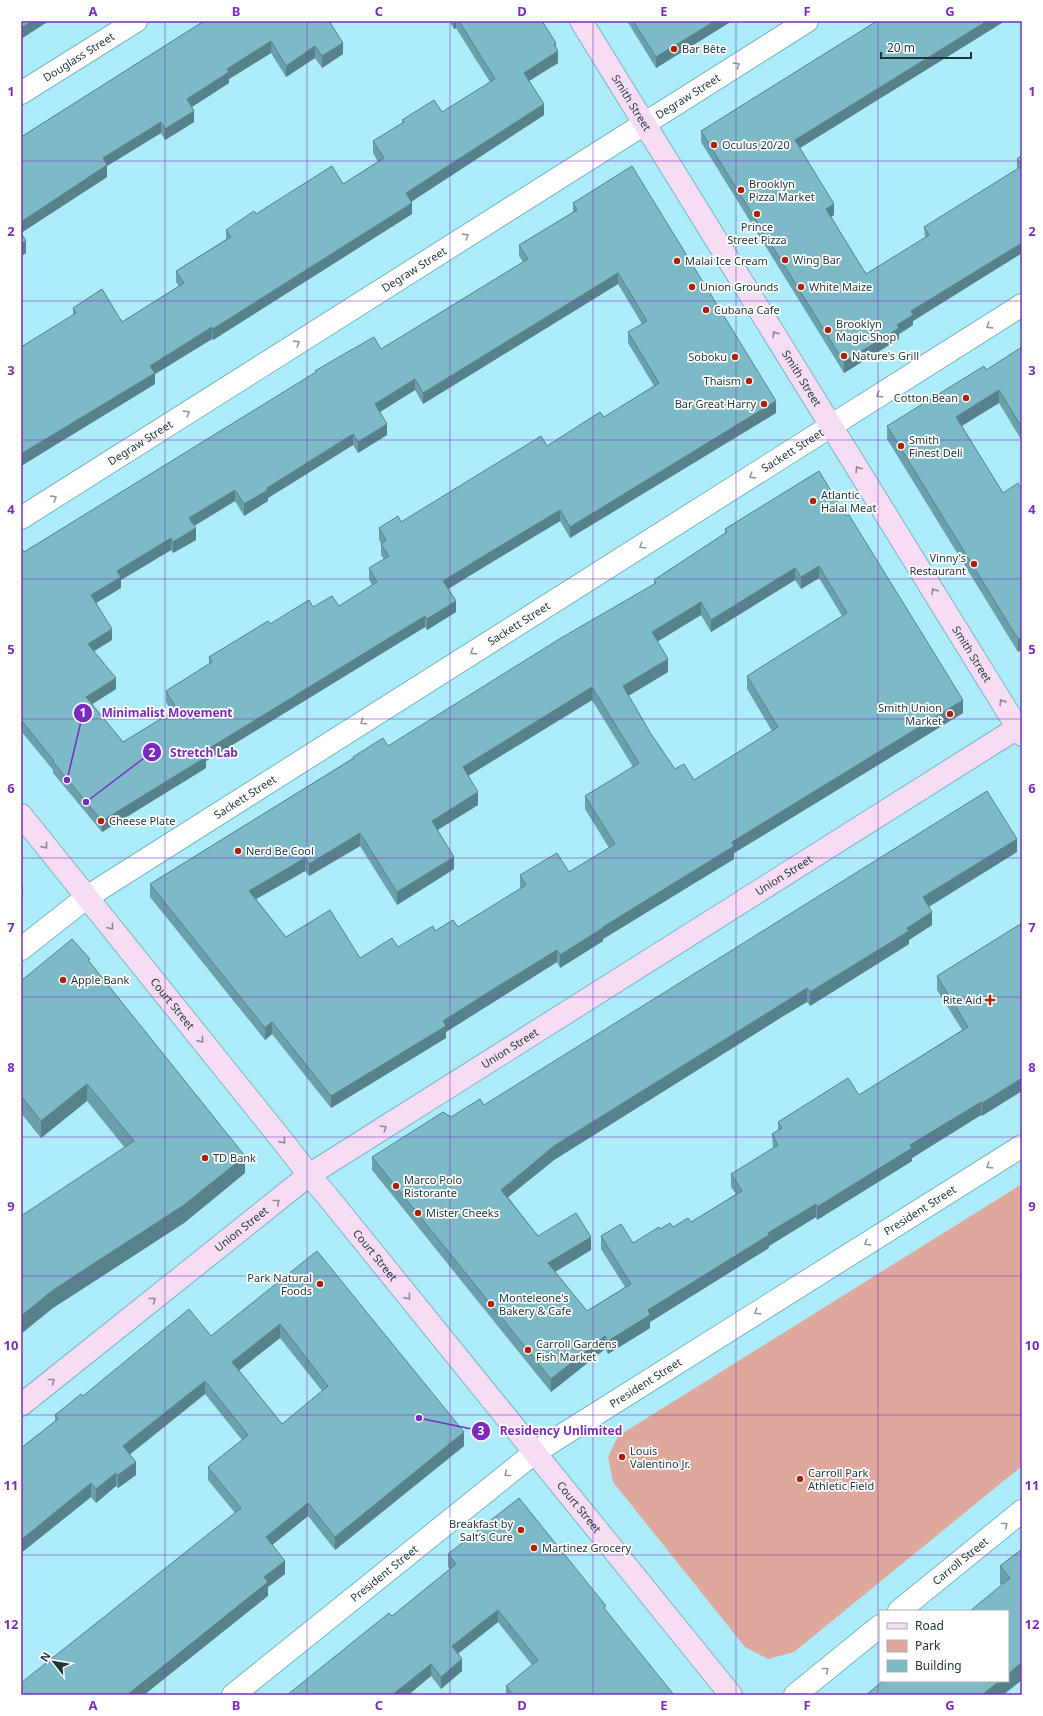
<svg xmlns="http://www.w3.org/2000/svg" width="1043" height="1716" font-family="'Noto Sans',sans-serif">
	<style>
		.green { fill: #dea89c }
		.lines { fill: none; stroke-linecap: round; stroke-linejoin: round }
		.street-casing { stroke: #78b6c3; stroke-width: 24 }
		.secondary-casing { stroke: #78b6c3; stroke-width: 24 }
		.street { stroke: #fff; stroke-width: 22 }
		.secondary { stroke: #f7ddf3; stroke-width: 22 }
		.wall { fill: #6ba0ab; fill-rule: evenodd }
		.shaded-wall { fill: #57828b }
		.building { fill: #7cbac7; stroke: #57828b; fill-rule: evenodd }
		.oneway { stroke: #8e9a9d }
		.oneway2 { stroke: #8a8a97 }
		.grid { fill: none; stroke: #7b2cbf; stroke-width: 1; stroke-opacity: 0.55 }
		.poi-dot { fill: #ae2105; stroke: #fff; stroke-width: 1.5 }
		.labels { text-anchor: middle; stroke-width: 3.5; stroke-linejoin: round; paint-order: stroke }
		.poi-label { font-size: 11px; fill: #1c363b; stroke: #fff; text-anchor: start }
		.street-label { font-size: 11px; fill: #1c363b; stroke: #fff }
		.leader { fill: none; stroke: #7b2cbf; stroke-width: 1.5 }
		.callout-dot { fill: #7b2cbf; stroke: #fff; stroke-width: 1.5 }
		.mark-label { font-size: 12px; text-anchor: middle; font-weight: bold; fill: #fff }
		.callout-label { font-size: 12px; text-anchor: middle; font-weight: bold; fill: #7b2cbf; stroke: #fff; stroke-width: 3.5; stroke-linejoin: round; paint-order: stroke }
		.neatline { fill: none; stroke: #7b2cbf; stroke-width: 1.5 }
		.grid-label { font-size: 13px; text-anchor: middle; font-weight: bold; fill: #7b2cbf }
	</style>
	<rect width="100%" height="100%" fill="#adedfb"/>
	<!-- green -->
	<path class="green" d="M1022,1184v282l-228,186 -26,7 -23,-12 -132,-165 -5,-25 10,-21z"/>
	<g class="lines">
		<!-- street casing -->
		<g class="street-casing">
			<g id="street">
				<path id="s1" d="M21,93l115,-72"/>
				<path id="s2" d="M21,518l786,-497"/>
				<path id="s3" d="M21,949l66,-52 935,-592"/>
				<path id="s4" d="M899,1611l123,-100"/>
				<path id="s5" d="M233,1695l301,-242 488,-307"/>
				<path d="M795,1695l85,-69"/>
			</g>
		</g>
		<!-- secondary casing -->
		<g class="secondary-casing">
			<g id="secondary">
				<path id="s6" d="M581,21l441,714"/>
				<path id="s7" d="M21,815l268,334 20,26 19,22 403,498"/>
				<path id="s8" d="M21,1405l288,-230 713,-450"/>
			</g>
		</g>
		<!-- street -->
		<use href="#street" class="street"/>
		<!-- secondary -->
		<use href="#secondary" class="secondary"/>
	</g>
	<!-- wall -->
	<g class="wall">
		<path d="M204,21h130l-4,2 13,31 -21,14 -7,-10 -29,19 -15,-24 -42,26v4l-37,24 2,15 -29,18 -4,-7 -54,33v11l-86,56 5,20 -5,3v-119z"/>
		<path d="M449,21h93l14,26 2,16 -29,18 15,34 -133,87 1,12 -199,126 -1,-1 -57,35v10l-134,82v-119l52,-32v-7l49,14 57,-36 -3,-4v-11l50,-32v-9l30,-16 87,-30 35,-22 -5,-9v-12l29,-18v-3l40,-8 48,-30 -34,-54 -2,1z"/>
		<path d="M627,21h105l-76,47z"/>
		<path d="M877,21h128l-205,127 34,67 -3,2 35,57 59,-36 -1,-11 93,-58v-10l5,-4v98l-109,68v4l-14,9v5l-55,34 -143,-231v-11z"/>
		<path d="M573,203l203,210 -206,125 -10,-17 -88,53 -24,15 8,23 -29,18 -2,-3 -199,122 -20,12v7l-104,64 -49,-59v-3l-32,-39v-181l3,2 291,-179v-2l66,-22 142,-87 -4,-6v-11l54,-33zM618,284l24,40 -14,8v11l26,43 -50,31 -203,105 -22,6v11l2,5v11l3,4 -15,9v11l3,6 -33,21 -26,1 -43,17 -61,33v7l-43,27v11l6,10 -49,30 -31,-38 24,-15 -22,-38 18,-11 -16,-37 25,-15v-8l50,-30 2,3 23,-13 -2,-14 41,-25 9,15 24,-15v-3l85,-53 5,8 29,-18 -7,-23 35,-22 8,14z"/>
		<path d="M1022,347v94l-23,-38 -37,23 41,67 19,-3 -4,162 -131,-213v-13l99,-56z"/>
		<path d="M819,471l144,242 -229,140v6l-131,80v2l-43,27 -3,-6 -62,39 -49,31v6l-115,70 -59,-74 -7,6 -115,-143v-13l203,-126v-1l35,-11 266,-161v-5l71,-47v-4zM819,578l23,38 -95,60v13l25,42 -78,49 -19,-11 -24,-35 -23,-38 40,-24 -11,-31 44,-26 10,17 84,-52 6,9zM592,700l41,67 -48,29v13l24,39 -40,24 -49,3v13l1,1 -63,38 -23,4 -37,16 -38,11 -74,-21 -30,-38 49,-28 4,5 51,-30 37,59 57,-36 -16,-39 40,-25 -10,-29z"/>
		<path d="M1017,852l-88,55 3,18 -23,15v4l-99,62 -3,-4 -22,13 -231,145 -46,37 30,39 53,14 -36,22 32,39 38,-24 -24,-38v-13l32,7 27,-14 13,-2 18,-5 45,-28 -5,-7v-13l42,-26 -1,-14 6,-4v-8l81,-27 103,-65 -25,-40v-14l85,-53 -40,193 -1,-1 -69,43v3l-95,59 -1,-3 -47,29v2l-119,74v6l-42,26 -3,-5 -54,43 -179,-222v-13l79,-40 33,-12z"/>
		<path d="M90,962l155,211 -61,50 -131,85 72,-160 -38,-47 -46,37 -20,-25v-132z"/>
		<path d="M317,1251l147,195 -129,104 -27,-34 -36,29 13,29 -17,13v9l-33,-83 -27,-33v-13l34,-27 -37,-46 -75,60 6,21 -18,13 -2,-2 -20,17 -5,-6 -70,56v-105l34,-27v-6l28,-19 128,-60zM280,1338l42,53 -40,33 -43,-54z"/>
		<path d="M1022,1549v131l-20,-95 -2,-1v-18z"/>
		<path d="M448,1554l158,57 68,84h-168v-9l26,-21 -34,-43 -40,32 4,17 -21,18 -10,-13 -23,19h-121l105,-79 58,-47 -2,-2z"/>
	</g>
	<!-- shaded-wall -->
	<g class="shaded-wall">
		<path d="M32,21h17l-28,18v-11z"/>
		<path d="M325,21h9l-9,6z"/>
		<path d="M454,21h2v7l-2,1z"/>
		<path d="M715,21h17l-76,47v-11z"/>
		<path d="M987,21h18l-210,130v-11z"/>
		<path d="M271,41v12l-42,26v4l-42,27v-11l40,-30z"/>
		<path d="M343,43v11l-21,14v-12z"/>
		<path d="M556,43v10l2,-2v12l-34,21v-11z"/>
		<path d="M315,46v12l-29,19v-11z"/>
		<path d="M544,104v11l-138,90v-12z"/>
		<path d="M194,111v11l-29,18v-11z"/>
		<path d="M161,122v11l-54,33v11l-86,56v-11l82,-64z"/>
		<path d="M412,203v11l-199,126v-11z"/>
		<path d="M834,204v11l-8,5v-11z"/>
		<path d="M26,241v12l-5,3v-12z"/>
		<path d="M1022,243v10l-109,68v4l-14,9v5l-55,34v-11l53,-37 14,-14z"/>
		<path d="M618,273v11l-195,120v-11z"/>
		<path d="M212,327v12l-57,35v10l-134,82v-12l129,-88z"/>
		<path d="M415,379v11l-40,25v-11z"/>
		<path d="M999,390v13l-43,26v-12z"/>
		<path d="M776,401v12l-206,125v-11z"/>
		<path d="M387,424v11l-29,18v-11z"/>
		<path d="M353,434v11l-85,53v3l-24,15v-12l23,-16z"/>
		<path d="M235,490v11l-46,28v-11z"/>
		<path d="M560,510v11l-117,71v-11z"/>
		<path d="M196,528v12l-23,13v-11z"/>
		<path d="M171,538v12l-50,30v8l-30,18v-11l26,-24z"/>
		<path d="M819,566v12l-18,11v-12z"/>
		<path d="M795,568v12l-84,52v-12z"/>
		<path d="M456,601v11l-29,18v-11z"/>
		<path d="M701,602v13l-49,30v-13z"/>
		<path d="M425,616v11l-219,134v7l-104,64v-11l101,-69z"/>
		<path d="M112,629v11l-24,15v-11z"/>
		<path d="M1022,637v13l-4,2v-13z"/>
		<path d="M668,659v13l-45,27v-13z"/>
		<path d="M116,678v11l-30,19v-11z"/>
		<path d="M592,687v13l-129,79v-12z"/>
		<path d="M963,700v13l-229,140v6l-131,80v2l-43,27v-13l172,-113z"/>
		<path d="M478,792v13l-46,28v-12z"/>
		<path d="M360,833v13l-51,30v-12z"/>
		<path d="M1017,839v13l-94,58v-13z"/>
		<path d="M454,857v12l-57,36v-13z"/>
		<path d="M305,858v13l-56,32v-12z"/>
		<path d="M23,886v11l-2,1v-11z"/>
		<path d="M932,912v13l-23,15v4l-99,62v-14l97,-64z"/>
		<path d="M557,950v12l-111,70v6l-115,70v-12l112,-75z"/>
		<path d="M807,988v14l-22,13 -231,145 -53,43v-13l53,-44 231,-144z"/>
		<path d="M272,1022v12l-7,6v-12z"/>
		<path d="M1022,1078v13l-40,25v-13z"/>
		<path d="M87,1084v17l-46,37v-17z"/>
		<path d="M981,1102v13l-69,43v3l-95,59v-13l93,-62z"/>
		<path d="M245,1156v17l-61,50 -131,85 -32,26v-18l32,-26z"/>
		<path d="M816,1204v13l-47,29v2l-119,74v6l-42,26v-13l40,-31 120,-77z"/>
		<path d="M591,1237v13l-43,26v-13z"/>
		<path d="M280,1324v14l-48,38v-14z"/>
		<path d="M605,1336v13l-54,43v-13z"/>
		<path d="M205,1381v13l-82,66v-14z"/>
		<path d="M464,1432v14l-129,104v-13z"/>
		<path d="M136,1462v13l-18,13v-13z"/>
		<path d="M116,1473v13l-20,17v-14z"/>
		<path d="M91,1483v14l-70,56v-13z"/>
		<path d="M308,1503v13l-42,34v-13z"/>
		<path d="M285,1561v13l-17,13v9l-124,99h-17l137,-118z"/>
		<path d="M498,1610v12l-46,36v-12z"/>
		<path d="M462,1659v12l-21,18v-12z"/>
		<path d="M1022,1662v18l-19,15h-21l17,-14h9v-7z"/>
		<path d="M431,1664v12l-23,19h-16z"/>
	</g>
	<!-- building -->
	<g class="building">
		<path d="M21,21h11l-11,7z"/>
		<path d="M204,21h125l14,22 -21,13 -7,-10 -29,20 -15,-25 -44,28 2,3 -42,27 7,12 -29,18 -4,-7 -58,36 4,7 -86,57v-85z"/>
		<path d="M459,21h83l14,22 -2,1 4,7 -34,22 20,31 -138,89 6,10 -199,126 -1,-2 -62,39 5,7 -134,81v-107l55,-34 -3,-5 29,-19 20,33 62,-39 -8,-12 55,-34 -5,-7 28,-19 2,3 76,-48 11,18 41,-26 -11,-17 31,-19 -2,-2 32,-20 8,12 53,-33z"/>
		<path d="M633,21h82l-59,36z"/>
		<path d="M877,21h110l-192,119 39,64 -8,5 40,65 63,-39 -5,-8 98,-61 -5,-7 5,-4v88l-111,68 2,4 -16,10 2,3 -55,34 -143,-231z"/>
		<path d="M632,166l144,235 -206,126 -10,-17 -88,53 -29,18 13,20 -29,18 -2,-3 -199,122 -23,14 3,5 -104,64 -49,-59 1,-1 -33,-41v-170l1,-1 2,3 292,-180 -1,-1 29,-17 30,-17 7,12 147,-90 -9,-14 58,-35 -4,-7zM618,273l29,48 -19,11 31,51 -55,34 -4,-5 -53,34 -6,-10 -140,86 -3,-6 -19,12 7,12 -5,4 8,12 -20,12 8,14 -38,24 -7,-10 -19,11 -4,-7 -39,24 -2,-3 -59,36 3,5 -46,29 11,18 -54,33 -37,-45 30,-19 -28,-34 24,-15 -21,-34 30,-18 -4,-6 54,-33 2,4 23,-14 -7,-10 46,-28 9,14 24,-14 -1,-2 86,-54 5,8 29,-18 -12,-20 40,-25 8,14z"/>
		<path d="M21,233l5,8 -5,3z"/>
		<path d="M1022,347v81l-23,-38 -43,27 47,76 15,-10 4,7v147l-4,2 -131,-213 97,-60 2,4z"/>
		<path d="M819,471l27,45 3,-1 114,185 -231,142 2,4 -131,81v1l-43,27 -3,-5 -62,38 -52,33 3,5 -115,70 -59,-74 -7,6 -115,-144 204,-126 -1,-1 30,-19 5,8 173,-108 95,-55 -2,-3 73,-48 -2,-3zM819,566l28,47 -100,63 31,51 -84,53 -10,-16 -9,5 -24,-35 -28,-48 45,-27 -16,-27 49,-30 10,18 84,-52 6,9zM592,687l47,76 -54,33 30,48 -46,28 -12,-19 -37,22 6,10 -68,42 -5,-7 -18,11 -2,-5 -35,21 -6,-9 -32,20 -30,-48 -44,27 -37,-46 56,-33 4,6 51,-31 37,59 57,-35 -22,-36 46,-29 -15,-25z"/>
		<path d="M987,791l30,48 -94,58 9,15 -25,16 2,3 -99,61 -3,-4 -22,14 -231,144 -53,44 37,46 38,-23 15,24 -43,26 39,48 44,-27 -30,-48 20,-12 12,19 26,-16 1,2 10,-6 3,4 15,-9 3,4 51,-31 -11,-17 47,-29 -6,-11 10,-6 -4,-6 70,-44 11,17 109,-68 -31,-51 85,-53v155l-40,25 -1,-1 -71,43 2,3 -95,59 -1,-3 -48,29 1,2 -121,75 2,5 -42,26 -3,-5 -54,43 -179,-222 71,-45 8,5 29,-18 4,6z"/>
		<path d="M72,939l18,20 -2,1 157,196 -61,49 -131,85 -32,26v-100l113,-75 -47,-57 -46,37 -20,-25v-115z"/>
		<path d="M317,1251l147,181 -129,105 -27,-34 -42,34 19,24 -21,16 4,5 -141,113h-106v-12l220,-175 -33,-41 40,-32 -43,-54 -82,65 13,16 -18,13 -2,-2 -20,16 -5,-6 -70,57v-92l37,-29 -3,-4 26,-21 2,2 106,-87 22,27zM280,1324l48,62 -46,38 -50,-62z"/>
		<path d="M519,1498l87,108 -2,2 70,87h-161l-7,-9 32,-26 -40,-50 -46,36 10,13 -21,18 -10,-13 -39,31h-105l102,-82 3,3 64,-52 -8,-10z"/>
		<path d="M1022,1549v113l-14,12v-63h-38l40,-33 -10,-12z"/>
		<path d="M883,1681h116l-17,14h-116z"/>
	</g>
	<!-- one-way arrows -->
	<defs><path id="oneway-chevron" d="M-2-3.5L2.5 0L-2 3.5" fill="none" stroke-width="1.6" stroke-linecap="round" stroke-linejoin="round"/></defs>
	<g class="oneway">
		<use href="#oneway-chevron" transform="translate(737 65) rotate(-32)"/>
		<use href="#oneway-chevron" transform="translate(466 236) rotate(-32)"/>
		<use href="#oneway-chevron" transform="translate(989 326) rotate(148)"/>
		<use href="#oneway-chevron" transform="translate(297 343) rotate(-32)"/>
		<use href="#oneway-chevron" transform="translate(879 395) rotate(148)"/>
		<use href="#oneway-chevron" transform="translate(187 413) rotate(-32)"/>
		<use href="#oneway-chevron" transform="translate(752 476) rotate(148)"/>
		<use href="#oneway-chevron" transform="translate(54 498) rotate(-32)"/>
		<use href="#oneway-chevron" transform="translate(642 546) rotate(148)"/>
		<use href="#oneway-chevron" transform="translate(473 652) rotate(148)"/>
		<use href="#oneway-chevron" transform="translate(363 722) rotate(148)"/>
		<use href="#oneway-chevron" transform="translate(989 1166) rotate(148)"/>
		<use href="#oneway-chevron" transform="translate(867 1243) rotate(148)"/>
		<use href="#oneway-chevron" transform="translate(757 1312) rotate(148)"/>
		<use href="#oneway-chevron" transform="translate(507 1474) rotate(141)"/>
		<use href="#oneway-chevron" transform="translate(1005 1525) rotate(-39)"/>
		<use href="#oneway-chevron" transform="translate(826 1670) rotate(-39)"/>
	</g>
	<g class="oneway2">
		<use href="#oneway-chevron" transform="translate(775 334) rotate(-122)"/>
		<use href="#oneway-chevron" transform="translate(858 469) rotate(-122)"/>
		<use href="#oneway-chevron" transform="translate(934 591) rotate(-122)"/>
		<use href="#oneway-chevron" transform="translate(1002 702) rotate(-122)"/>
		<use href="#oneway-chevron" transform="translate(45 846) rotate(51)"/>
		<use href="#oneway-chevron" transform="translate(111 927) rotate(51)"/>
		<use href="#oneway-chevron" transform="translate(201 1040) rotate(51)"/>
		<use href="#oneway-chevron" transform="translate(384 1128) rotate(-32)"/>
		<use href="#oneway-chevron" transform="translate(283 1141) rotate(51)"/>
		<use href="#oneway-chevron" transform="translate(277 1202) rotate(-39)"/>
		<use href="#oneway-chevron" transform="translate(408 1297) rotate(51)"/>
		<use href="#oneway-chevron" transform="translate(153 1300) rotate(-38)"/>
		<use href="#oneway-chevron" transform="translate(52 1381) rotate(-38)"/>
	</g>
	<!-- grid -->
	<path class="grid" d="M165,21v1674M307,21v1674M450,21v1674M593,21v1674M736,21v1674M878,21v1674M21,161h1001M21,301h1001M21,440h1001M21,579h1001M21,719h1001M21,858h1001M21,997h1001M21,1137h1001M21,1276h1001M21,1415h1001M21,1555h1001"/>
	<!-- markers -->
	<g class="poi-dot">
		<circle cx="674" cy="49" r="4"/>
		<circle cx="714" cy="145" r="4"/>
		<circle cx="741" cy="190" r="4"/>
		<circle cx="757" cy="214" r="4"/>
		<circle cx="785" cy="260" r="4"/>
		<circle cx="677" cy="261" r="4"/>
		<circle cx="692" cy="287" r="4"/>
		<circle cx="801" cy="287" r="4"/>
		<circle cx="706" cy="310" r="4"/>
		<circle cx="828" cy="330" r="4"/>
		<circle cx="844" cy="356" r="4"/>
		<circle cx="735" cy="357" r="4"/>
		<circle cx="749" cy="381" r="4"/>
		<circle cx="966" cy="398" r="4"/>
		<circle cx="764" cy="404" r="4"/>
		<circle cx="901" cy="446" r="4"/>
		<circle cx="813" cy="501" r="4"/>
		<circle cx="974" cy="564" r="4"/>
		<circle cx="950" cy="714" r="4"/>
		<circle cx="101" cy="821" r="4"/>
		<circle cx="238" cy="851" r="4"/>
		<circle cx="63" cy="980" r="4"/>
		<path d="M988 994h4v4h4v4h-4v4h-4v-4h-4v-4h4z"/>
		<circle cx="205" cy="1158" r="4"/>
		<circle cx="396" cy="1186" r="4"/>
		<circle cx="418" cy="1213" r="4"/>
		<circle cx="320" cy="1284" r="4"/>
		<circle cx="491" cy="1304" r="4"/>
		<circle cx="528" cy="1350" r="4"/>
		<circle cx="622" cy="1457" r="4"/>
		<circle cx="800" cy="1479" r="4"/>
		<circle cx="521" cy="1530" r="4"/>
		<circle cx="534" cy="1548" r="4"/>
	</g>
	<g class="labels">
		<!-- poi labels -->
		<g class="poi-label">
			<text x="682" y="53">Bar Bête</text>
			<text x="722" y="149">Oculus 20/20</text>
			<text x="749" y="188">Brooklyn<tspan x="749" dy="13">Pizza Market</tspan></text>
			<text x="757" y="231" text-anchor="middle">Prince<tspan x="757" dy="13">Street Pizza</tspan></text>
			<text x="793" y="264">Wing Bar</text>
			<text x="685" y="265">Malai Ice Cream</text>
			<text x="700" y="291">Union Grounds</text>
			<text x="809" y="291">White Maize</text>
			<text x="714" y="314">Cubana Cafe</text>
			<text x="836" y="328">Brooklyn<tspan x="836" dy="13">Magic Shop</tspan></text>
			<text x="852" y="360">Nature's Grill</text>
			<text x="727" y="361" text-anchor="end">Soboku</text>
			<text x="741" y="385" text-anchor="end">Thaism</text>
			<text x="958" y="402" text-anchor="end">Cotton Bean</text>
			<text x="756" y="408" text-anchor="end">Bar Great Harry</text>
			<text x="909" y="444">Smith<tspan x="909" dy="13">Finest Deli</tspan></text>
			<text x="821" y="499">Atlantic<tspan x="821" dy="13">Halal Meat</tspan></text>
			<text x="966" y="562" text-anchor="end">Vinny's<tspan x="966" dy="13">Restaurant</tspan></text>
			<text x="942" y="712" text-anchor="end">Smith Union<tspan x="942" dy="13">Market</tspan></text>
			<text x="109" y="825">Cheese Plate</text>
			<text x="246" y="855">Nerd Be Cool</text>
			<text x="71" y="984">Apple Bank</text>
			<text x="982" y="1004" text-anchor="end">Rite Aid</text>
			<text x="213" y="1162">TD Bank</text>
			<text x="404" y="1184">Marco Polo<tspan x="404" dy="13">Ristorante</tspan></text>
			<text x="426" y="1217">Mister Cheeks</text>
			<text x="312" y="1282" text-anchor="end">Park Natural<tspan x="312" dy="13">Foods</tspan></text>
			<text x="499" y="1302">Monteleone's<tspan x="499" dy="13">Bakery &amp; Cafe</tspan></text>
			<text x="536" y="1348">Carroll Gardens<tspan x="536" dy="13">Fish Market</tspan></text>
			<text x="630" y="1455">Louis<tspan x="630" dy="13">Valentino Jr.</tspan></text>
			<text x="808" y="1477">Carroll Park<tspan x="808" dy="13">Athletic Field</tspan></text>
			<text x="513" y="1528" text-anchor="end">Breakfast by<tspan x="513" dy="13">Salt’s Cure</tspan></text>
			<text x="542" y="1552">Martinez Grocery</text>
		</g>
		<!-- street labels -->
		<g class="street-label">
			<text dy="4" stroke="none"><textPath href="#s1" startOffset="68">Douglass Street</textPath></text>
			<text dy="4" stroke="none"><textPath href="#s2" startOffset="789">Degraw Street</textPath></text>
			<text dy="4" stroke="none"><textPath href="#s6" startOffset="96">Smith Street</textPath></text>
			<text dy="4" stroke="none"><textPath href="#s2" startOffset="465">Degraw Street</textPath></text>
			<text dy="4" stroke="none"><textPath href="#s6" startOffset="420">Smith Street</textPath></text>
			<text dy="4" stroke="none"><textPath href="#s2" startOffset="141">Degraw Street</textPath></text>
			<text dy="4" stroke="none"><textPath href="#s3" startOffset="919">Sackett Street</textPath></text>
			<text dy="4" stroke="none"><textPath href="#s3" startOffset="595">Sackett Street</textPath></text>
			<text dy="4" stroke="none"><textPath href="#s6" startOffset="744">Smith Street</textPath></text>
			<text dy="4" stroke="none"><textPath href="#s3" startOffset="271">Sackett Street</textPath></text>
			<text dy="4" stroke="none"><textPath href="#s8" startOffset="930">Union Street</textPath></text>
			<text dy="4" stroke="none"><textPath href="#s7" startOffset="242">Court Street</textPath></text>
			<text dy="4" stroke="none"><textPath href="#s8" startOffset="606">Union Street</textPath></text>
			<text dy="4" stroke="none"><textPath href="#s5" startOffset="842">President Street</textPath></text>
			<text dy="4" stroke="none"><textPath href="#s8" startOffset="282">Union Street</textPath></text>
			<text dy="4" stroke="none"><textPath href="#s7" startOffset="565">Court Street</textPath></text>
			<text dy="4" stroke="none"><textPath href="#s5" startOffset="518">President Street</textPath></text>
			<text dy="4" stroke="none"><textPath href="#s7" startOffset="889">Court Street</textPath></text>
			<text dy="4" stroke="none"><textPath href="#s4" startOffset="79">Carroll Street</textPath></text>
			<text dy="4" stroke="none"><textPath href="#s5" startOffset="194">President Street</textPath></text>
		</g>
	</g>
	<!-- callouts -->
	<path class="leader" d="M67 780L83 713M86 802L152 752M419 1418L481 1431"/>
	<g class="callout-dot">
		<circle cx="67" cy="780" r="4"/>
		<circle cx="86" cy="802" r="4"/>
		<circle cx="419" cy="1418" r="4"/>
		<circle cx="83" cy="713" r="10"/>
		<circle cx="152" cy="752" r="10"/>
		<circle cx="481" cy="1431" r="10"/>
	</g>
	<g class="mark-label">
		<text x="83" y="717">1</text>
		<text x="152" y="757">2</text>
		<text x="481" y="1435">3</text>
	</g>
	<g class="callout-label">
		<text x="167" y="717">Minimalist Movement</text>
		<text x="204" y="757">Stretch Lab</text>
		<text x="561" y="1435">Residency Unlimited</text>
	</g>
	<!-- border -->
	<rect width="1043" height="1716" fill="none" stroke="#ffffff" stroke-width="44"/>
	<!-- legend -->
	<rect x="879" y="1610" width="130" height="72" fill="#ffffff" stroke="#a4afb1"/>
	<rect x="887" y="1623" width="20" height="6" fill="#f7ddf3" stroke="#a4afb1"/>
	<text x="915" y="1630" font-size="12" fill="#1c363b">Road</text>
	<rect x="887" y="1640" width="20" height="12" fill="#dea89c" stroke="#a4afb1"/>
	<text x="915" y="1650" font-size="12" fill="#1c363b">Park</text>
	<rect x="887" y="1660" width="20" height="12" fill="#7cbac7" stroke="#a4afb1"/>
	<text x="915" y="1670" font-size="12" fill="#1c363b">Building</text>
	<!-- north arrow -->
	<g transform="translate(54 1662) rotate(301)" stroke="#ffffff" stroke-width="3" paint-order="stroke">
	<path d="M0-3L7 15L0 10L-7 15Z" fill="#1c363b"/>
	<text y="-6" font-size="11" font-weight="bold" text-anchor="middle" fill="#1c363b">N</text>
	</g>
	<!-- scale -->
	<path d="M881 52v6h90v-6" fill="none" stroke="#1c363b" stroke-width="2"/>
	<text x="887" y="52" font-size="12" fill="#1c363b" stroke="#ffffff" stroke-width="3" paint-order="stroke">20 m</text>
	<rect x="22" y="22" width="999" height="1672" class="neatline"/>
	<g class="grid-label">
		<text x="93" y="16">A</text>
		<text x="236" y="16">B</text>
		<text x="379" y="16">C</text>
		<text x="522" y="16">D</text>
		<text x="664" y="16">E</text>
		<text x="807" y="16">F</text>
		<text x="950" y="16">G</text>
		<text x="11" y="96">1</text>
		<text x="1032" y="96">1</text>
		<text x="11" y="236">2</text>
		<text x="1032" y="236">2</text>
		<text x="11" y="375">3</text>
		<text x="1032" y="375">3</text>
		<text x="11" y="514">4</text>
		<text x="1032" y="514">4</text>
		<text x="11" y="654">5</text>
		<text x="1032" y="654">5</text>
		<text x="11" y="793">6</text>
		<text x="1032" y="793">6</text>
		<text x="11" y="932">7</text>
		<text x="1032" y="932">7</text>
		<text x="11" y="1072">8</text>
		<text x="1032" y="1072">8</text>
		<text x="11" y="1211">9</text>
		<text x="1032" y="1211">9</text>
		<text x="11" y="1350">10</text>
		<text x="1032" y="1350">10</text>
		<text x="11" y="1490">11</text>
		<text x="1032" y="1490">11</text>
		<text x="11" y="1629">12</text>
		<text x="1032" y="1629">12</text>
		<text x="93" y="1710">A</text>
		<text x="236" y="1710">B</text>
		<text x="379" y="1710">C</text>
		<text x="522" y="1710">D</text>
		<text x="664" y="1710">E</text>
		<text x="807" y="1710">F</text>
		<text x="950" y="1710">G</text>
	</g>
</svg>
